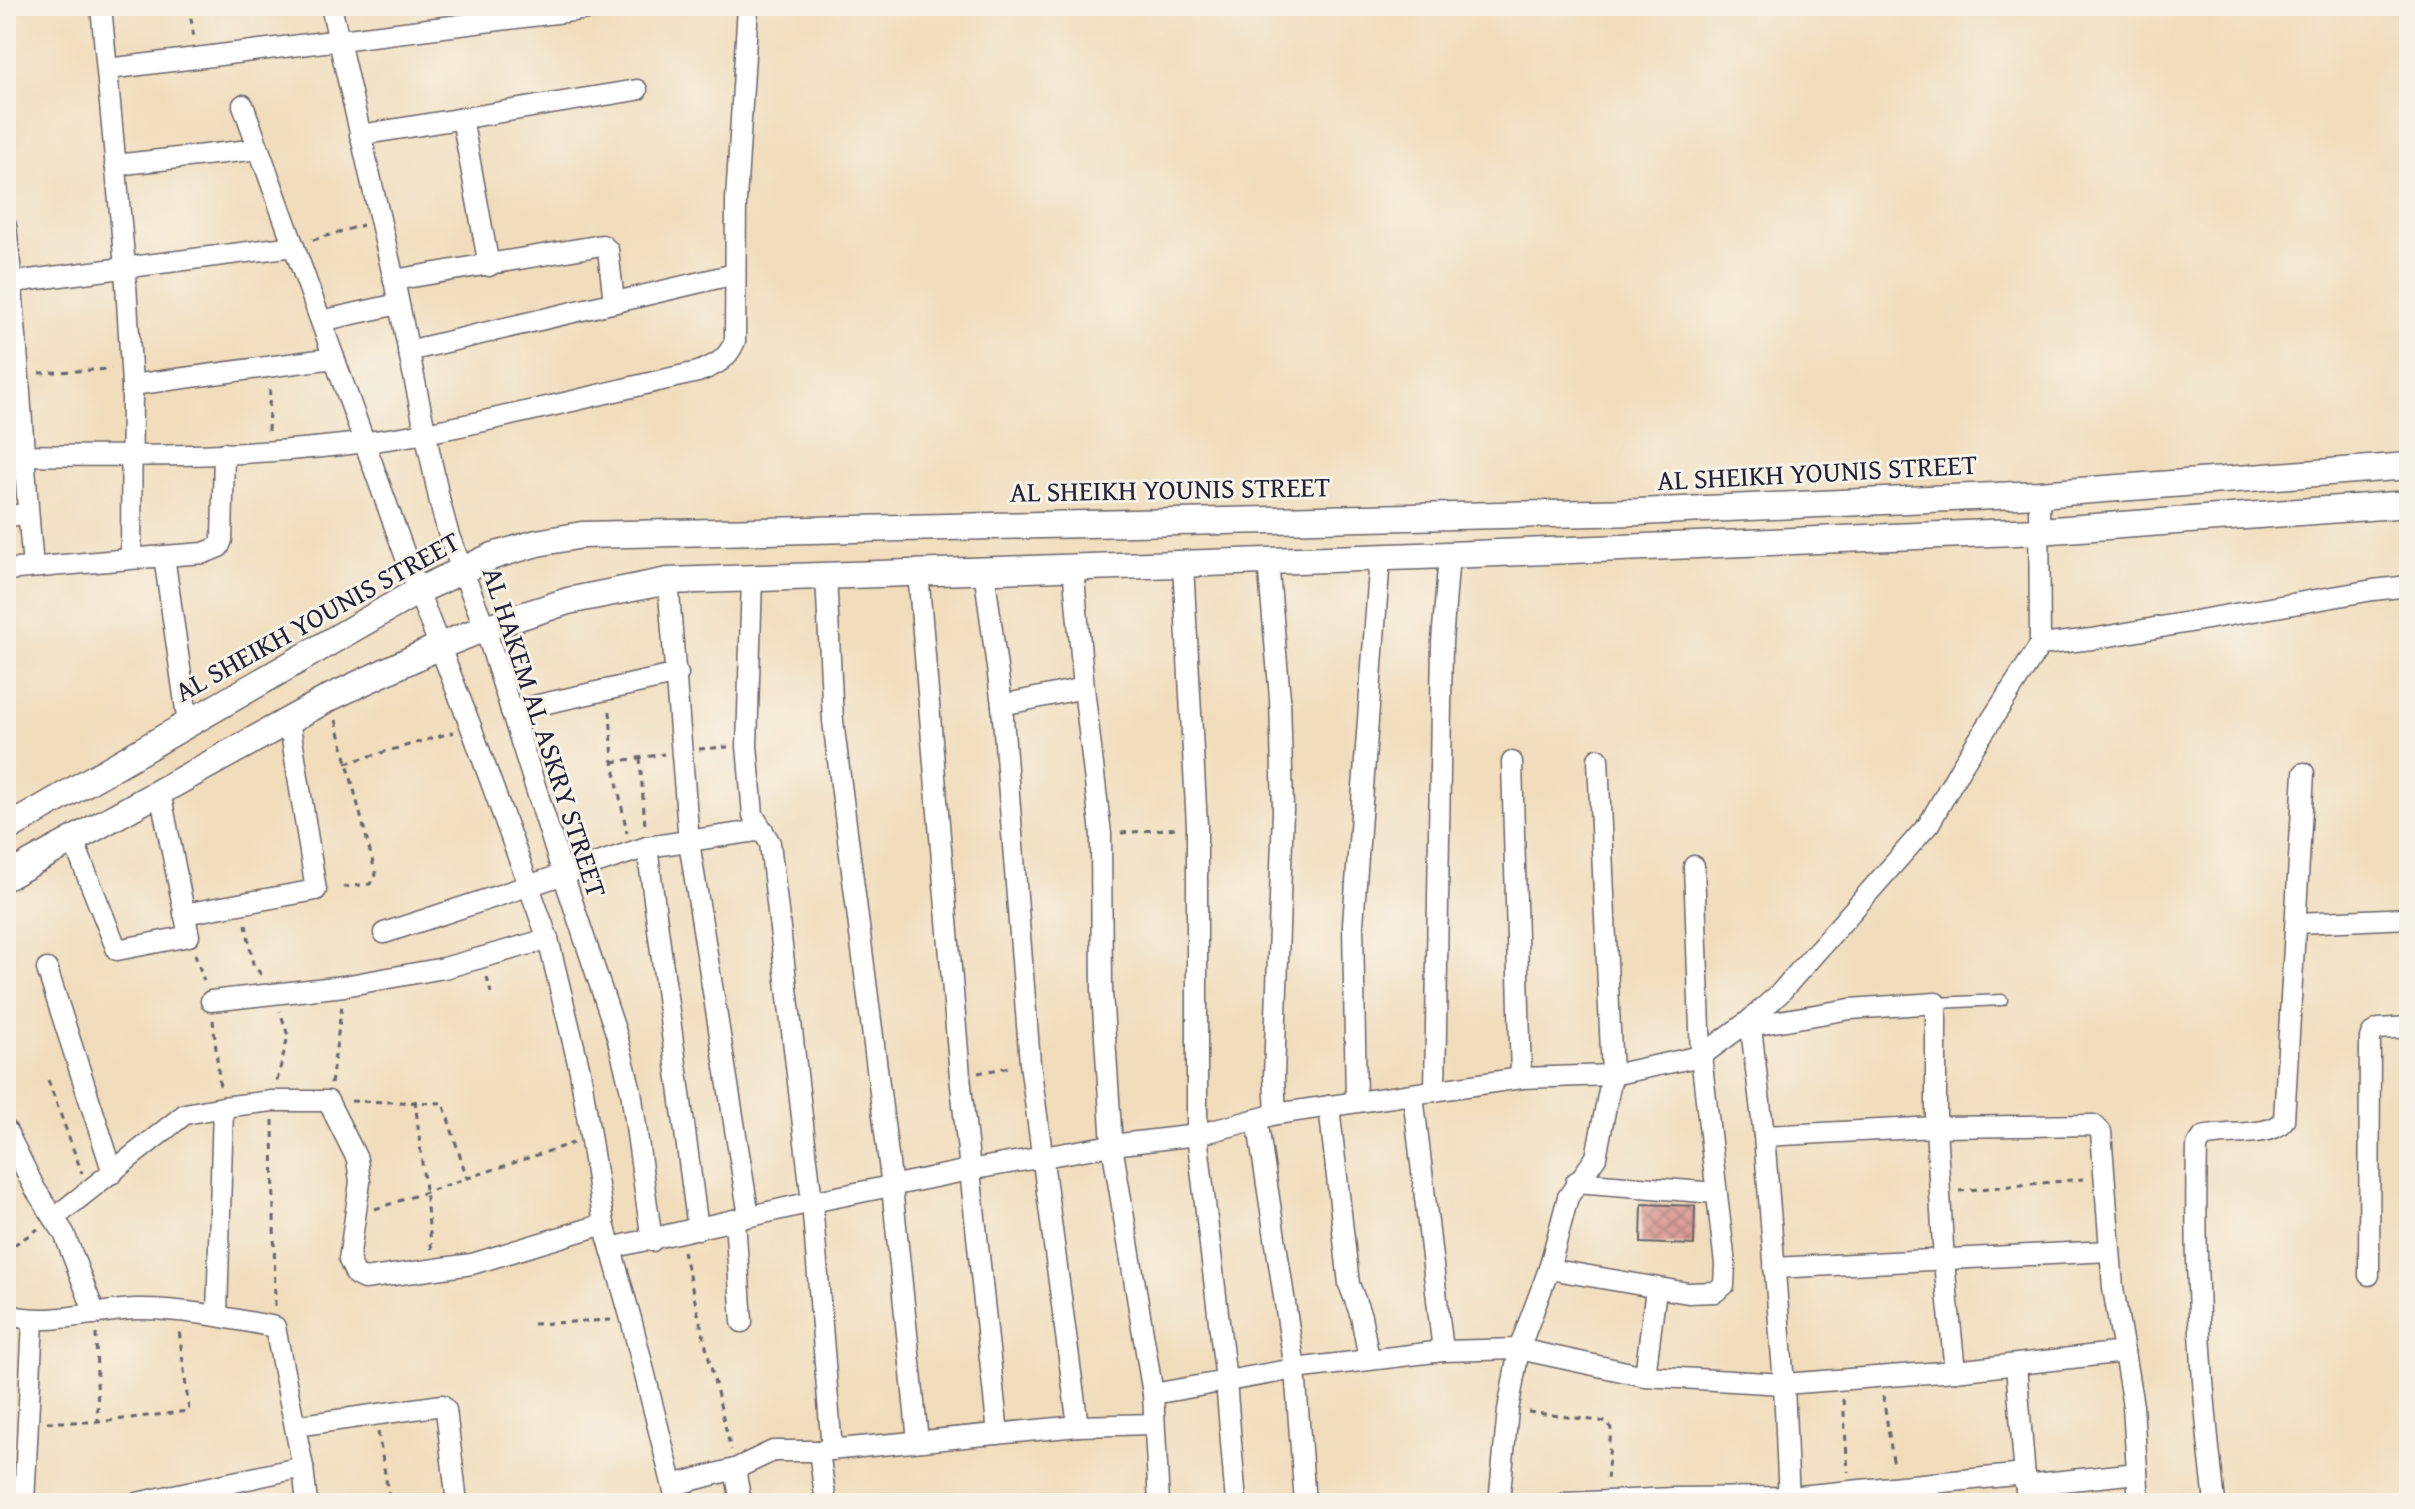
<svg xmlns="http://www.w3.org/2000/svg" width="2415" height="1509" font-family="'Gentium Book Plus',serif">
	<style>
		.building { fill: url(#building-cross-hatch) }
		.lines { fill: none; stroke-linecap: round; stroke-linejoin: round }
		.service-casing { stroke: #6a6368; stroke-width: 13 }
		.minor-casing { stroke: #6a6368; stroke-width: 23 }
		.tertiary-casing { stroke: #6a6368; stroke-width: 29 }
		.path { stroke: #6a6368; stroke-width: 3; stroke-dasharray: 6 6; stroke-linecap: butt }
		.service { stroke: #fff; stroke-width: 10 }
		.minor { stroke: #fff; stroke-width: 20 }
		.tertiary { stroke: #fff; stroke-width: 26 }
		.labels { text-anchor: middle; stroke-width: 6; stroke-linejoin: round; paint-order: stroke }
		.street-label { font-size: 28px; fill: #22223b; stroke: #f7f3e8 }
	</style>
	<defs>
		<pattern id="building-cross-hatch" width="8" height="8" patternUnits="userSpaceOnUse" patternTransform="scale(2)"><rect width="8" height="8" fill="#d79690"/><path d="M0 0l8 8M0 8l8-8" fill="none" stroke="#ae7a77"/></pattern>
	</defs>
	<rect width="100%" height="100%" fill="#f7f3e8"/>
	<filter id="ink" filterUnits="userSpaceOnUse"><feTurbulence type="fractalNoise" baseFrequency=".0125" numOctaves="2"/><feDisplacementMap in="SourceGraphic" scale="16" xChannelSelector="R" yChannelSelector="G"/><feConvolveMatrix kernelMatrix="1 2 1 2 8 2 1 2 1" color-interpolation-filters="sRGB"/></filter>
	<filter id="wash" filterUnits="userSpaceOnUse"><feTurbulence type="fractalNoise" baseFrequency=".006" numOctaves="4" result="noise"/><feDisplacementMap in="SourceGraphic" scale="32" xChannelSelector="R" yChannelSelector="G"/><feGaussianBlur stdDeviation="1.8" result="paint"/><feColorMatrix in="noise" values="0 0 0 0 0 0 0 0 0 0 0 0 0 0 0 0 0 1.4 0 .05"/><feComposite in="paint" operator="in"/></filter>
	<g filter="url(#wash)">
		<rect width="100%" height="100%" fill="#f1ddbc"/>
		<g id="blocks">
			<!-- building -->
			<path class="building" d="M1642,1204l53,2 -1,39 -53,-2z"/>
		</g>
	</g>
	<g filter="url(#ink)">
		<use href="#blocks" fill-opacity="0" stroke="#6a6368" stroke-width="2"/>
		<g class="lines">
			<!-- service casing -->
			<g class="service-casing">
				<path id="service" d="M1936,1003l66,-3"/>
			</g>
			<!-- minor casing -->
			<g class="minor-casing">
				<g id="minor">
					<path d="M101,6l24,261 7,118 -1,173"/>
					<path d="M331,6l63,274 46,223 9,33 36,92 78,246 54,162 14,55 21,150"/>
					<path d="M108,69l504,-63"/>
					<path d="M243,105l175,486 53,136 77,212 32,132 24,153 27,95 46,184"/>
					<path d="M462,118l27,148"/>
					<path d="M360,135l277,-45"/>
					<path d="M115,165l144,-16"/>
					<path d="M6,226c13,113 16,227 27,340"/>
					<path d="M394,280l208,-35 6,5 6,52"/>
					<path d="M6,283l288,-37"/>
					<path d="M321,321l77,-17"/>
					<path d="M408,351l327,-77"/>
					<path d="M132,385l202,-27"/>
					<path d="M6,455c139,2 281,3 419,-22 91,-17 182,-41 273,-61 18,-7 29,-12 37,-31l1,-141 12,-194"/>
					<path d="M6,516l22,-2"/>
					<path d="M164,556l40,-3 15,-6 3,-7 2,-87"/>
					<path d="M1268,561l12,137 3,111 -9,268 2,37"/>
					<path d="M1183,564l14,262v309l29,246 10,122"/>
					<path d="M1073,567l11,121 17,146 1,158 10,153 41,249 6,109"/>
					<path d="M6,570l158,-14 24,168"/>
					<path d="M984,570l18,135 28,358 48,363"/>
					<path d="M918,572l42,504 38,358"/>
					<path d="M826,575l7,146 59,466 26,254"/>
					<path d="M752,577l-5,169 6,69 17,28 42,359 20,248"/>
					<path d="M668,581l21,261 60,374"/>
					<path d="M2040,645l52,-6 281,-49 36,-4"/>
					<path d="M1002,705l82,-17"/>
					<path d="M511,711l167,-37"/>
					<path d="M1512,762l9,316"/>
					<path d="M73,840l44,110 72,-14 -29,-144"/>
					<path d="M647,847l51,382"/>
					<path d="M184,914l132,-24 -27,-170"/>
					<path d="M2298,923l111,-5"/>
					<path d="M384,933l263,-86 116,-17"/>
					<path d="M47,969l66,204"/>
					<path d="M211,1001l133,-15 100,-18 104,-29"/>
					<path d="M1750,1020l14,116 20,248 5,119"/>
					<path d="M1750,1026l100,-17 86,-6v124l8,135 11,109"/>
					<path d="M1435,1091l7,-449 7,-87"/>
					<path d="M1413,1095l30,256"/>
					<path d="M1356,1101l-3,-177 27,-367"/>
					<path d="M1329,1106l20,178 12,32 8,43"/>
					<path d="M1257,1119l38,250 10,134"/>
					<path d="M6,1130l29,59 29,44 31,81"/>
					<path d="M1764,1136l172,-9 158,-2 7,7 12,156 11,64"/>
					<path d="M1576,1182l140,11"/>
					<path d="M54,1218l131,-104 38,-7 49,-6h56l29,58 3,23 -11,78 7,15 8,4 108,-15 132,-40"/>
					<path d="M735,1220l7,102"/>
					<path d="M611,1248l201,-46 157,-32 143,-25 85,-10 79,-21 245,-36 91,-3 89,-19 49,-36 30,-27 149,-169 32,-57 79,-122 -1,-151"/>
					<path d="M1774,1268l335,-17"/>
					<path d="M1549,1269l139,24 27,-1 9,-7 1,-21 -24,-208 -7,-190"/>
					<path d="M2369,1275l1,-237 2,-5 7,-4 30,-2"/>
					<path d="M6,1314c42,13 86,-3 129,-5 47,-1 94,9 140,18l28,140 4,36"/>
					<path d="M217,1315l6,-208"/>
					<path d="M2016,1365l11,138"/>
					<path d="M1645,1376l11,-87"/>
					<path d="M1153,1394l142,-25 148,-18 76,-2 126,27 139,8 171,-13 169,-19 9,54 6,97"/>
					<path d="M296,1426l146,-21 4,5 11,93"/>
					<path d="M819,1451l7,52"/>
					<path d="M735,1469l6,34"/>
					<path d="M673,1485l62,-16 38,-18h46l259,-25 76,-2"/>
					<path d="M2025,1485l112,-12"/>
					<path d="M24,1503l9,-183"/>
					<path d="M137,1503l166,-36"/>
					<path d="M1499,1503l9,-93 11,-61 30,-80 19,-72 28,-40 16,-82 -14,-316"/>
					<path d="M1566,1503l107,-5 116,-1 236,-23"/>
					<path d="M2215,1503c-14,-115 -21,-241 -18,-357l6,-9c22,-6 69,1 81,-17l20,-347"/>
				</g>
			</g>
			<!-- tertiary casing -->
			<g class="tertiary-casing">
				<g id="tertiary">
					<path d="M6,829l412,-238 75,-35 44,-13 45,-8 1057,-23 400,-18 370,-28"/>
					<path d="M6,877l325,-180 109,-51 45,-18 83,-27 100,-20 781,-26 590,-24 370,-27"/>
				</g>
			</g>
			<!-- path -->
			<g class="path">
				<path d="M189,6l5,32"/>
				<path d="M313,240l50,-15"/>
				<path d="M39,373l72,-4"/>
				<path d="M268,431l2,-44"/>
				<path d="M610,711l3,51 14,71"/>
				<path d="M336,720l40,155 -6,9 -33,4"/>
				<path d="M699,749l29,-2"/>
				<path d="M640,758l5,68"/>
				<path d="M613,762l51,-8"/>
				<path d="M346,763l108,-31"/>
				<path d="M1121,833l56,-5"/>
				<path d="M246,924l7,40 10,13"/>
				<path d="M195,954l9,27"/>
				<path d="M487,977l4,16"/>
				<path d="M213,1020l7,68"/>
				<path d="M978,1073l32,-6"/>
				<path d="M48,1080l34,93"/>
				<path d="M277,1081l11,-45 -8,-25"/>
				<path d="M331,1084l11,-79"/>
				<path d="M415,1100l17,152"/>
				<path d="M351,1101l92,2 24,75"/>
				<path d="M273,1120l2,189"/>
				<path d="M1959,1191l124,-12"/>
				<path d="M375,1209l198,-66"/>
				<path d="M6,1240l5,7 27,-18"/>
				<path d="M683,1251l48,199"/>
				<path d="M533,1324l78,-4"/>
				<path d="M96,1334l2,88"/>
				<path d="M1883,1396l11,71"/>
				<path d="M1843,1399l5,73"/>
				<path d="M1528,1412l80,10 3,7 -4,52"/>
				<path d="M47,1422h51l91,-11 -10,-81"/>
				<path d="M378,1432l12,71"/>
			</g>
			<!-- service -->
			<use href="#service" class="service"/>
			<!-- minor -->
			<use href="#minor" class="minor"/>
			<!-- tertiary -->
			<use href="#tertiary" class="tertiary"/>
		</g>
	</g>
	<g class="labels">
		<!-- street labels -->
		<g class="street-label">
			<text transform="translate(1817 472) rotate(-3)" y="10">AL SHEIKH YOUNIS STREET</text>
			<text transform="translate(1170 489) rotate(-1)" y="10">AL SHEIKH YOUNIS STREET</text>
			<text transform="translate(317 616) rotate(-29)" y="10">AL SHEIKH YOUNIS STREET</text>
			<text transform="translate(545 732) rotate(72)" y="10">AL HAKEM AL ASKRY STREET</text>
		</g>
	</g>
	<!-- margin -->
	<rect width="2415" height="1509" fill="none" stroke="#f7f3e8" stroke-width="32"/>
</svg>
